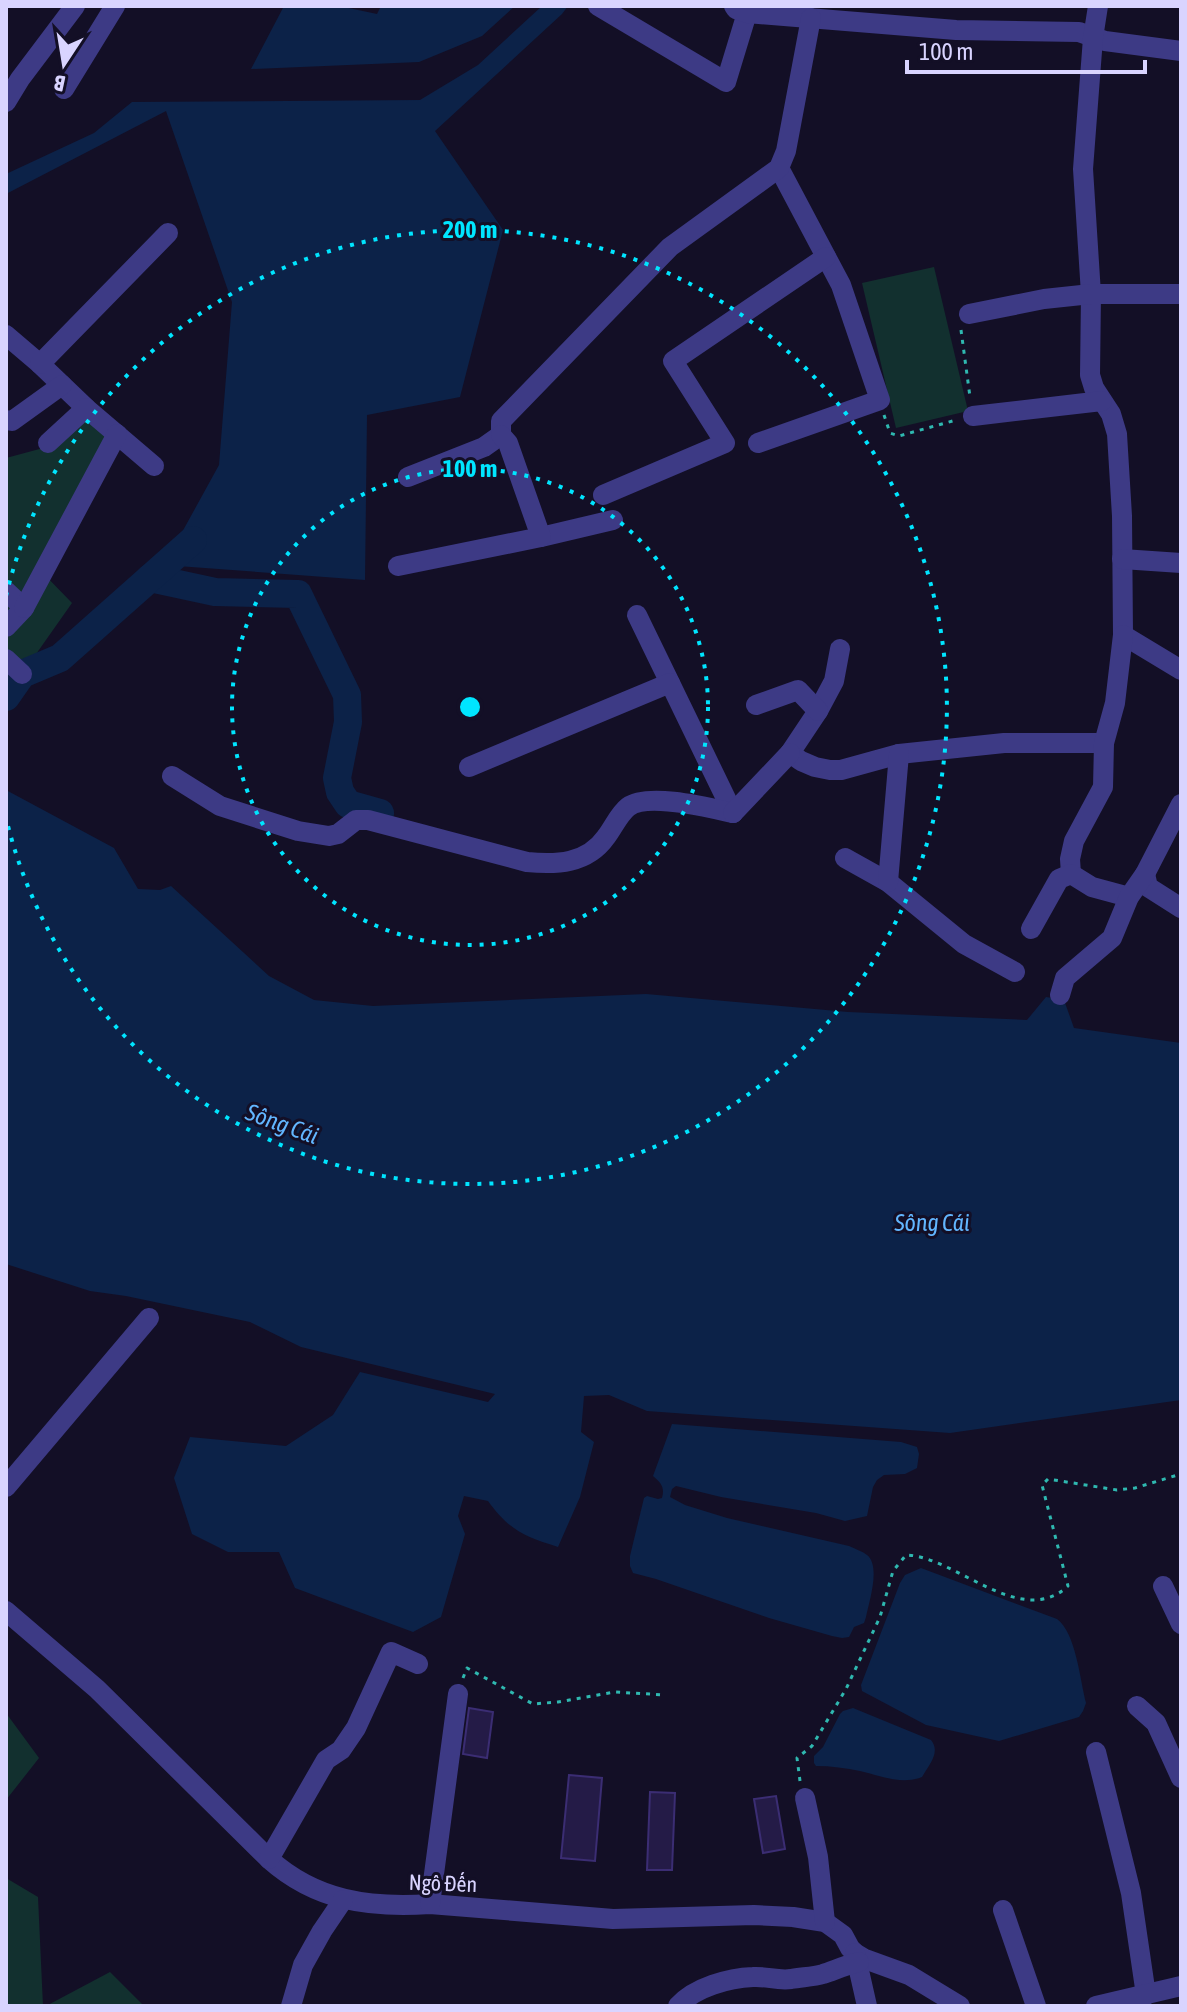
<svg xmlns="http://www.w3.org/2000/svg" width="1187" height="2012" font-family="'Asap Condensed',sans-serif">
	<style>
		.green { fill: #12302f }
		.water { fill: #0c2248 }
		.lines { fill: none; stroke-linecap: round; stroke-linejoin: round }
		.river { stroke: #0c2248; stroke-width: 28 }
		.building { fill: #241b47; stroke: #3b2d73; stroke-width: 2 }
		.path { stroke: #2fb8b0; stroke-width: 3; stroke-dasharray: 4 6; stroke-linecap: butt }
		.minor { stroke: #3d3a85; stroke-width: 20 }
		.ring { fill: none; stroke: #00e5ff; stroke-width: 4; stroke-dasharray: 4 8 }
		.labels { text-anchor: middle; stroke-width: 6; stroke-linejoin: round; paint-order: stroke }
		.street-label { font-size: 22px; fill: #d9d4ff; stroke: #130f26 }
		.water-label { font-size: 24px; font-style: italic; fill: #62b6ff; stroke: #130f26 }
		.centre { fill: #00e5ff; stroke: #130f26; stroke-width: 4 }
		.ring-label { font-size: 24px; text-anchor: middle; font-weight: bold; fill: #00e5ff; stroke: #130f26; stroke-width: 6; stroke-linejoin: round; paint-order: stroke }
	</style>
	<rect width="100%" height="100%" fill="#130f26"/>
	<!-- green -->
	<g class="green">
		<path d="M934,267l34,144 -72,17 -34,-145z"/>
		<path d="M87,413l24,20 -73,135 34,35 -50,71 -16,18v-234l41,-11z"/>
		<path d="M6,1713l33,45 -33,42z"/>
		<path d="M6,1878l32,19 5,109h-37z"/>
		<path d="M110,1972l34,34h-98z"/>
	</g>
	<!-- water -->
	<g class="water">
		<path d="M284,6h55l38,8 4,-8h134l-33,30 -63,26 -168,7z"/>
		<path d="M542,6h26l-6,8 -127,117 68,99 -43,167 -93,18 -2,165 -201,-15 55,-100 13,-163 -66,-191 -160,83v-20l88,-41 38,-31 288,-2 58,-35z"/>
		<path d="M6,790l108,58 24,41 22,1 11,-4 98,90 45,24 59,6 273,-12 202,18 179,8 19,-23 18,3 10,28 107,15v357l-231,33 -303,-22 -38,-16 -25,1 -3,36 13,10 -14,55 -22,50c-34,-11 -48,-16 -70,-46l-24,-5 -6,20 7,18 -24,83 -28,15 -118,-44 -16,-36h-51l-36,-18 -18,-56 16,-41 96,9 47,-31 27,-43 128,30 7,-8 -194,-47 -51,-25 -124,-26 -36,-5 -84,-27z"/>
		<path d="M672,1424l229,18 16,5 2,7 -2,14 -12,6 -21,1 -7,5 -4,7 -6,29 -22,5 -29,-8 -95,-16 -45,-11 -4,3 -2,8 15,8 42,13 122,28c6,3 13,5 18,9 14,11 2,47 -1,62l-2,6 -10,4 -5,10 -7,1 -10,-2 -63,-18 -113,-39 -23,-6 -3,-7v-10l14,-58 3,-2 11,3 4,-1c3,-11 -1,-15 -9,-22z"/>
		<path d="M921,1568l136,51c19,14 23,61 29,84l-3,8 -4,6 -80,24 -73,-16 -64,-34 -1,-6 39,-102 5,-8z"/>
		<path d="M853,1708l78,32c10,12 -2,25 -9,37 -21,8 -41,-1 -62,-6 -14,-3 -29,-5 -44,-5l-2,-3v-7l9,-9 17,-33 3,-3z"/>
	</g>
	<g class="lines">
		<!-- river -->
		<g class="river">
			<path d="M150,578l65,14 83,2 49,101 1,27 -11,56 3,14 8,12 32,9"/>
			<path d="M6,697l16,-23 38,-16 133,-118"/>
		</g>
	</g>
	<!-- building -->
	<g class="building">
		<path d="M469,1708l24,4 -6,46 -24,-4z"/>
		<path d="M569,1775l33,3 -7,83 -34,-3z"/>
		<path d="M650,1792l25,1 -3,77h-25z"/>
		<path d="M776,1796l9,53 -22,4 -9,-54z"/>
	</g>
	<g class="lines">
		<!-- path -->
		<g class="path">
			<path d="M961,330l9,67"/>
			<path d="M884,415l6,18 9,3 57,-16"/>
			<path d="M463,1678l4,-10 66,36 25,-2 57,-10 51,3"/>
			<path d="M800,1781l-3,-23 15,-12 34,-57 34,-72 13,-46 13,-16c49,1 115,75 162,31l-26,-101 6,-6 69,11 18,-2 46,-14"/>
		</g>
		<!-- minor -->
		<g class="minor">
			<path d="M598,6l128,76 21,-69"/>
			<path d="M734,6l2,3 11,4 209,17 123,2 26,9 76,10"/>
			<path d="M1098,6l-5,32 -10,131 8,125 -1,81 4,13 17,26 6,20 5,82 1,119 58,35"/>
			<path d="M64,89l51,-83"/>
			<path d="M6,102l14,-23 55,-73"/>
			<path d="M969,314l75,-15 47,-5h90"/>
			<path d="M6,335l34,29 46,44"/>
			<path d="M40,364l128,-131"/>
			<path d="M973,416l129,-15"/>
			<path d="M6,420l6,1 50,-36"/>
			<path d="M48,443l38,-35 68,58"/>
			<path d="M758,443l122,-43 -39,-115 -62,-117"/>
			<path d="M408,477l76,-30 17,-12v-14l169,-174 109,-79 7,-17 25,-133"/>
			<path d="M603,495l122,-52 -52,-82 153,-104"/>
			<path d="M541,537l72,-17"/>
			<path d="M1122,559l59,4"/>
			<path d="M398,566l143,-29 -33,-94 -7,-8"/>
			<path d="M6,591l18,17 -18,19"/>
			<path d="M24,608l93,-174"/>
			<path d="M637,615l33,68"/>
			<path d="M840,649l-6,32 -16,30 -28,42 11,8 14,6 15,3h11l58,-16 105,-11h100"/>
			<path d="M6,659l16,15"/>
			<path d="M756,705l42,-15 20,21"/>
			<path d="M469,767l201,-84 63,130"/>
			<path d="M172,776l48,30 78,25 31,5 9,-2 18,-14h12l159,42c29,3 60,2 79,-25 7,-9 13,-23 22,-30 20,-15 82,1 105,6"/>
			<path d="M733,813l57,-60"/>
			<path d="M845,858l43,24 76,62 51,28"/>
			<path d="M1071,874l-1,-15 4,-18 29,-54 1,-44 11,-40 8,-68"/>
			<path d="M1145,874l3,13 33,21"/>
			<path d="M888,882l11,-128"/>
			<path d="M1031,929l28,-50 12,-5 21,13 37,10"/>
			<path d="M1060,995l5,-17 47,-40 17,-41 16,-23 36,-70"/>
			<path d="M6,1487l143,-169"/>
			<path d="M1163,1586l18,38"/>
			<path d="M6,1611l91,78 172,170c47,42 100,49 161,45l183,15 141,-4 39,2 32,5 18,13 7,13 5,5 10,6 44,16 51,31"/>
			<path d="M1137,1706l19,17 25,55"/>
			<path d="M1096,1752l35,141 15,102"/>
			<path d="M805,1798l13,59 7,65"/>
			<path d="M269,1859l57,-99 15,-10 15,-22 35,-76 27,12"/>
			<path d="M430,1904l28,-210"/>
			<path d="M1003,1910l33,96"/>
			<path d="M855,1953l12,53"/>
			<path d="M291,2006l12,-41 19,-34 21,-31"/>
			<path d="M678,2006c17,-19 51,-28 75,-29 13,-1 25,4 38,2 10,-2 22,-2 32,-5 12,-4 23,-9 36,-12"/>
			<path d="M1096,2006l85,-20"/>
		</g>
	</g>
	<!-- distance rings -->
	<g class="ring">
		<circle cx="470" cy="707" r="238"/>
		<path d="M6 596A477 477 0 1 1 6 818"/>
	</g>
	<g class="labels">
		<!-- street labels -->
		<g class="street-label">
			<text transform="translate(443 1883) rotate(2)" y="8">Ngô Đến</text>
		</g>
		<!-- water labels -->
		<g class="water-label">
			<text transform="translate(282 1124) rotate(20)" y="8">Sông Cái</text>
			<text x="932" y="1231">Sông Cái</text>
		</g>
	</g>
	<circle cx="470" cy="707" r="12" class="centre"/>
	<g class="ring-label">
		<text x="470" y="238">200 m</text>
		<text x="470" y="477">100 m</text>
	</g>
	<!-- border -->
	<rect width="1187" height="2012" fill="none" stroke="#d9d4ff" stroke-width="16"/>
	<!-- north arrow -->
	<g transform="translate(64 64) rotate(192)" stroke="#130f26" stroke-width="6" paint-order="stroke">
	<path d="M0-6L14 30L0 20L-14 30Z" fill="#d9d4ff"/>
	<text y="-12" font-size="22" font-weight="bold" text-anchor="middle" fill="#d9d4ff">B</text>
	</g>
	<!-- scale -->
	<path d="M907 60v12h238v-12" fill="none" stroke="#d9d4ff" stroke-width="4"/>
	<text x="919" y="60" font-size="24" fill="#d9d4ff" stroke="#130f26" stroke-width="6" paint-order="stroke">100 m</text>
</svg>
